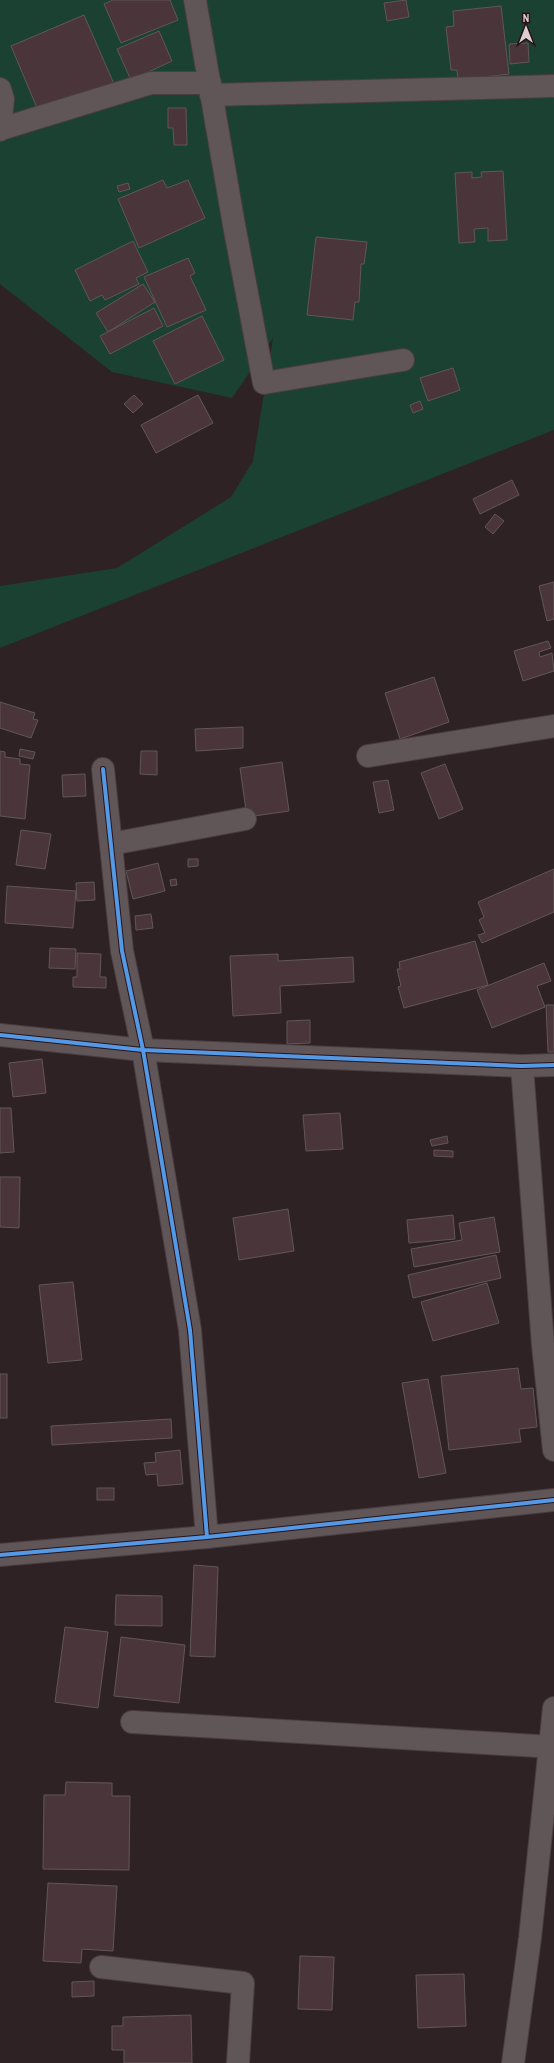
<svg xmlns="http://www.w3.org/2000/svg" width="554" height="2063" font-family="'Archivo Narrow',sans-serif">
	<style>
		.green { fill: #1a4131 }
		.building { fill: #4a353b; stroke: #615659 }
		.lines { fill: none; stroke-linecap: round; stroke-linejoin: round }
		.minor-casing { stroke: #4a3e41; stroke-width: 24 }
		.minor { stroke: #605557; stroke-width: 22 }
		.cycleway-casing { stroke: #291318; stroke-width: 6 }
		.cycleway { stroke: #5399e6; stroke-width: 4 }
	</style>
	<rect width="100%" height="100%" fill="#2e2225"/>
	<!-- green -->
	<path class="green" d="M0,0h554v430l-554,218v-62l117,-18 114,-71 22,-36 20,-123 -41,60 -120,-26 -112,-88z"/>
	<!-- building -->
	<g class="building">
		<path d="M113,0h57l8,20 -57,23 -17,-39z"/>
		<path d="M406,0l3,17 -22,4 -3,-18z"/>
		<path d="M501,6l8,68 -51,6 -1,-10h-6l-5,-43 8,-1 -1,-15z"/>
		<path d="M84,15l30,69 -74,31 -29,-69z"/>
		<path d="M159,31l13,30 -41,19 -14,-31z"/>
		<path d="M528,43l1,19 -19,2 -1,-20z"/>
		<path d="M168,108h18l1,37h-13l-1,-17h-5z"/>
		<path d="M503,171l4,69 -19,1v-13l-14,1 1,13 -16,1 -4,-70 17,-1v6l10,-1 -1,-5z"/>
		<path d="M163,180l4,8 21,-8 17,38 -66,30 -21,-49z"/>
		<path d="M128,183l2,6 -11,3 -2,-6z"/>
		<path d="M316,237l51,5 -3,22h-3l-2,38h-4l-2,18 -46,-5z"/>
		<path d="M133,241l15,31 -12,6 3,6 -34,16 -3,-5 -12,6 -15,-31z"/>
		<path d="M188,258l7,15 -5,3 16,34 -39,17 -23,-50z"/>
		<path d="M143,284l12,18 -47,30 -12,-19z"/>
		<path d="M154,308l9,18 -53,28 -10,-18z"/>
		<path d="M202,316l22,44 -49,24 -22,-43z"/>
		<path d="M453,368l7,22 -32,11 -8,-23z"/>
		<path d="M134,395l9,9 -10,9 -9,-9z"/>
		<path d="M198,395l15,28 -57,30 -15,-28z"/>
		<path d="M420,401l3,8 -10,4 -3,-8z"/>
		<path d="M512,480l7,15 -39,19 -7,-15z"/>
		<path d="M495,514l9,7 -11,13 -8,-7z"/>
		<path d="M554,582v37l-7,2 -8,-35z"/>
		<path d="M548,641l3,7 -12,4 1,5 12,-4 2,18 -31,10 -9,-30z"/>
		<path d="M434,677l15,45 -49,17 -15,-46z"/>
		<path d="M0,702l35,11 -2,6 5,1 -7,18 -31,-10z"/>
		<path d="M243,727v21l-47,3 -1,-22z"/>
		<path d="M20,749l15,3 -2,7 -14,-3z"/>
		<path d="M0,751l5,1v5l15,2v5l10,1 -5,54 -25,-3z"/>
		<path d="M141,751h16v24l-17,-1z"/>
		<path d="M282,762l7,49 -42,6 -7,-49z"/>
		<path d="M445,764l18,45 -24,10 -18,-46z"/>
		<path d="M85,774l1,22 -23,1 -1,-22z"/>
		<path d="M388,780l6,30 -15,3 -6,-31z"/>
		<path d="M21,830l30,4 -6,35 -29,-4z"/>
		<path d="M188,859h10v7l-10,1z"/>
		<path d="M158,863l7,28 -32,8 -7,-28z"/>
		<path d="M554,869v43l-72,31 -4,-8 7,-2 -6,-13 5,-3 -6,-15z"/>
		<path d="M176,879l1,6 -6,1 -1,-6z"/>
		<path d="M94,882l1,18 -18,1 -1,-18z"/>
		<path d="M7,886l69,5 -3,37 -68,-5z"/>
		<path d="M151,914l2,14 -17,2 -1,-14z"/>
		<path d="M475,941l13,44 -84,23 -6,-21 3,-1 -4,-17h3l-1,-7z"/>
		<path d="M50,948l26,1 -1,20 -26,-1z"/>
		<path d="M77,953l24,1 -1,23h6v11l-33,-1v-10h4z"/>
		<path d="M278,954v7l75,-4 1,25 -74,4 1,27 -48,3 -3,-60z"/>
		<path d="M544,963l7,18 -14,5 8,21 -53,21 -15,-38z"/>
		<path d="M546,1005h8v47h-6z"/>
		<path d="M310,1020v23l-23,1v-23z"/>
		<path d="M42,1059l4,34 -33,4 -4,-34z"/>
		<path d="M0,1108h11l3,44 -14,1z"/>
		<path d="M340,1113l3,36 -37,2 -3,-36z"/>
		<path d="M447,1136l1,7 -16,3 -2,-6z"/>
		<path d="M434,1150l19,1v6l-19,-1z"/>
		<path d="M0,1177h20l-1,51 -19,-1z"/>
		<path d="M288,1209l6,42 -55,9 -6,-42z"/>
		<path d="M453,1215l2,24 -46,4 -2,-23z"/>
		<path d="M494,1217l6,35 -86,15 -3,-18 51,-9 -3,-17z"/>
		<path d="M496,1255l5,23 -88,20 -5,-23z"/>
		<path d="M73,1282l9,78 -34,3 -9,-78z"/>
		<path d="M487,1283l12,40 -66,18 -12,-39z"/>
		<path d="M518,1368l3,21 12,-1 4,39 -18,2 2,13 -72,8 -8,-74z"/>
		<rect x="0" y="1374" width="7" height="44"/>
		<path d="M428,1379l18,94 -27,5 -17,-95z"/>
		<path d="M171,1419l1,19 -120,7 -1,-19z"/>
		<path d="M180,1450l3,34 -25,2 -1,-12 -11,1 -2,-12 12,-1 -1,-9z"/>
		<rect x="97" y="1488" width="17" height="12"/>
		<path d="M194,1565l24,2 -3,90 -25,-1z"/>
		<path d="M116,1595l46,1v30l-47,-1z"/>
		<path d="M65,1627l43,5 -10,76 -43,-6z"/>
		<path d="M121,1637l64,8 -6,58 -65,-7z"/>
		<path d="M66,1782l46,1v13h18l-1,74 -86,-1 1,-74h21z"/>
		<path d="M48,1883l69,3 -4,65 -31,-2 -1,14 -38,-2z"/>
		<path d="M300,1956l34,1 -2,53 -34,-1z"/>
		<path d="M464,1974l2,52 -48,2 -2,-53z"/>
		<path d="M94,1981v15l-22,1v-15z"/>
		<path d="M191,2015l1,48h-68v-13h-12v-24h11v-9z"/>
	</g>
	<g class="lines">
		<!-- minor casing -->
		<g class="minor-casing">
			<g id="minor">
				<path d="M195,0l39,225 30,158 139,-23"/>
				<path d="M0,89l3,10 -3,31"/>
				<path d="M211,95l343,-9"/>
				<path d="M1,129l150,-46h59"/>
				<path d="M368,756l186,-30"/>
				<path d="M103,769l19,182 21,99 47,280 17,207"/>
				<path d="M111,844l134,-25"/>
				<path d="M0,1035l143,15 379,16 32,-1"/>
				<path d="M522,1066l21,279 11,105"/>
				<path d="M0,1555l207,-18 347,-37"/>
				<path d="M132,1722l422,25"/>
				<path d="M101,1967l142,16 -5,80"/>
				<path d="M513,2063l17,-125 24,-230"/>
			</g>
		</g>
		<!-- minor -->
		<use href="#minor" class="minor"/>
		<!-- cycleway casing -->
		<g class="cycleway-casing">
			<g id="cycleway">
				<path d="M103,769l19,182 21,99 47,280 17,207"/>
				<path d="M0,1035l143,15 379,16 32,-1"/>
				<path d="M0,1555l207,-18 347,-37"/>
			</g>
		</g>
		<!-- cycleway -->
		<use href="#cycleway" class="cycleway"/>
	</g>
	<!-- north arrow -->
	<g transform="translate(526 28)" stroke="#291318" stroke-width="3" paint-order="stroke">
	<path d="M0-3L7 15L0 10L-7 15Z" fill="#deced1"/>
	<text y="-6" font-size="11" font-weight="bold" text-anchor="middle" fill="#deced1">N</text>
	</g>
</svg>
